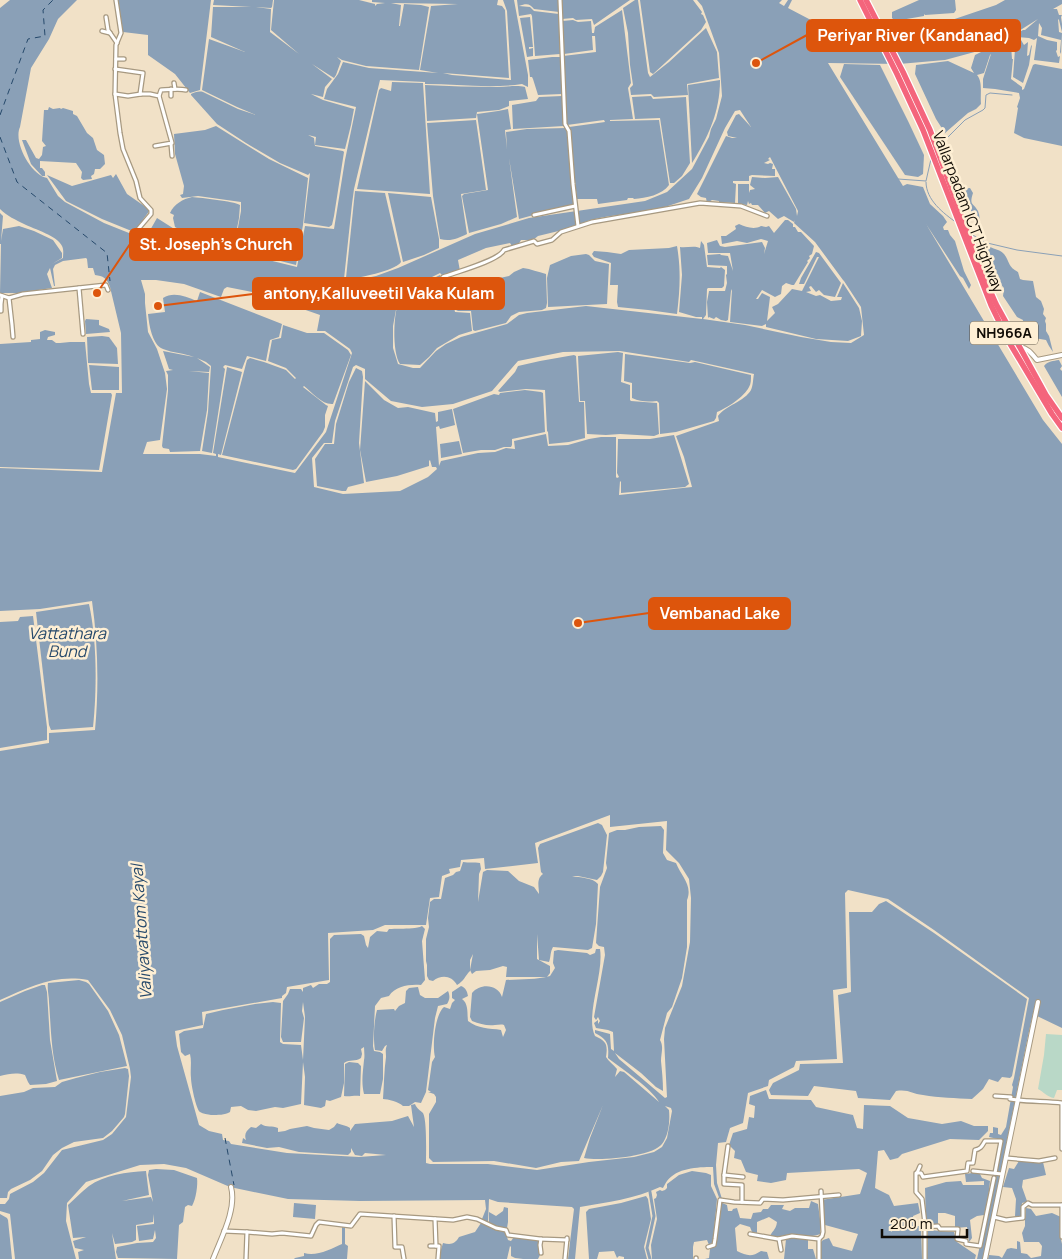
<svg xmlns="http://www.w3.org/2000/svg" width="1062" height="1259" font-family="Manrope,sans-serif">
	<style>
		.green { fill: #b9d8c7 }
		.water { fill: #8aa0b7; fill-rule: evenodd }
		.lines { fill: none; stroke-linecap: round; stroke-linejoin: round }
		.stream { stroke: #8aa0b7; stroke-width: 1 }
		.canal { stroke: #8aa0b7; stroke-width: 3 }
		.ferry { stroke: #26496b; stroke-width: 1; stroke-dasharray: 6 5; stroke-linecap: butt }
		.street-casing { stroke: #a79981; stroke-width: 5.5 }
		.secondary-casing { stroke: #a79981; stroke-width: 6 }
		.highway-casing { stroke: #fff; stroke-width: 8 }
		.street { stroke: #fff; stroke-width: 3 }
		.secondary { stroke: #fff; stroke-width: 4 }
		.highway { stroke: #f4657c; stroke-width: 5.5 }
		.labels { text-anchor: middle; stroke-width: 5; stroke-linejoin: round; paint-order: stroke }
		.shield { fill: #feefd4; stroke: #574f42; stroke-width: 1 }
		.shield-label { font-size: 14px; font-weight: bold; fill: #100b04 }
		.street-label { font-size: 15px; fill: #100b04; stroke: #feefd4 }
		.water-label { font-size: 16px; font-style: italic; fill: #26496b; stroke: #feefd4 }
		.leader { fill: none; stroke: #dd550c; stroke-width: 2 }
		.callout-dot { fill: #dd550c; stroke: #feefd4; stroke-width: 2 }
		.callout { fill: #dd550c; stroke: #dd550c; stroke-width: 2 }
		.callout-label { font-size: 16px; text-anchor: middle; font-weight: bold; fill: #fff }
	</style>
	<rect width="100%" height="100%" fill="#f1e1c7"/>
	<!-- green -->
	<path class="green" d="M1046,1034l16,1v55h-5l-3,8c-7,-1 -10,-6 -16,-9l6,-34z"/>
	<!-- water -->
	<g class="water">
		<path d="M10,0h67l-19,19 -9,20 -18,29 -11,59c-7,15 11,48 27,51l11,18 7,6 39,21 35,14 10,-5 8,-14 41,26 12,4 30,5 57,14 8,-41 29,3 11,-69 11,-53 -32,-8 3,-10 11,-15 5,-12 26,6 69,5 -18,-3 11,-64 27,-2 -67,-1 10,2 -2,21h1l4,-22 17,1 8,2 -10,63 -53,-4 -24,-6 -5,-3 4,4 -5,14 -2,3 -22,-14 20,15 -7,8 -2,10 -12,-3 12,6 31,9 -3,16 -6,24 -30,-4 1,-8 -8,-2 6,3 1,8 28,5 1,1 -10,64 -2,9 -3,2 -25,-4 6,-50 -2,2 -28,-12 -34,-20 -29,-19 -26,-29v-1c4,-2 8,-3 12,-2l35,17 18,6 -19,-8 -35,-17 7,-51 36,13 -34,-15 2,-30h43l15,2 -1,23 29,22 -28,-24 3,-30h85l16,4v2l2,-2 8,-1 -13,-1v-2h126l-1,5 5,1 3,4 4,68 -66,-5 9,2 59,5 -4,-69 -4,-11h11l14,75v12l-6,-3c-32,5 -65,0 -97,0v-2l-45,-2 -26,109 -2,15 -8,75 7,2 25,-5 22,-8 77,-34 54,-16 116,-17 22,-9 25,-23 17,-32 2,-8 5,-10 6,-23 -3,-43 -17,-47 -5,-6h85l-3,3 5,3 4,-6h4l-4,8 42,22 40,3 20,-6 44,-1 62,-21 9,-5h57v4l-9,5h4l2,6h3l-1,2 1,7v8l-3,-12 -1,-1 1,13 3,1 -1,21 -1,-2 1,-12 -20,-5 1,-7 -3,-5 -1,13 9,4 10,2v8l-1,1 2,6 2,-1 -1,7 -25,-3 3,-22 -3,2 -5,-2 -12,-1 -1,3 -2,-1 -1,4 5,4v-4l3,-3 3,5 4,-3 -1,14 2,-1 2,-9 1,-1 -3,20 -6,18 -10,-6 2,-28 -4,-4 1,14h1l-2,20 11,8v3l2,-1 9,-24 2,-1 27,5v77l-38,-8 -10,-5 4,-25 -1,-1 3,-9 -1,-5 -24,-4 -12,-1v-9l8,-25 -1,1 -6,18 -7,2c6,7 3,19 4,29l-5,5 -8,4 -23,20 -9,-14 -21,-45 1,-9 32,-4 26,12 -3,-5 4,-13 12,-6 6,2 1,-4 29,-17h2l13,-11 -45,28 -48,13 -46,4 -71,-1 75,123 4,-2 16,3 7,17 13,12 4,6 -4,5 1,3h4l2,5 5,6 9,30 7,14 -2,4 -6,-11 -3,-2 -34,-52 117,196 19,24v584l-25,-12 3,-15 -4,-1 -8,36 -45,223h-6l25,-116v-3l-13,-3 1,-4h3v-6l5,1v6l3,1 5,-8 7,-40 -1,-2 2,-7 15,-80 -95,-68 -46,-31 -40,-9 -3,3 2,95 -14,2 4,69 -41,2 -2,6 -25,13 -1,6 -20,7 -5,30 -13,5 -4,14 -8,1 -2,22 1,18 5,16 -2,1 -6,-16 -1,-17c-16,0 -36,1 -46,14 -2,3 -3,5 -4,7l-3,-1c-25,12 -53,15 -80,20l-5,52h-7l6,-50 -2,-2 -74,-5 -9,-3 -1,24 -6,-4 4,-10 -1,-9 -125,1 -72,-2 -58,-12 -44,-19 -22,-4 -24,1 -54,17 -19,21 -1,18 10,38h-61l-5,-45 -10,-3v-7h5l4,-5 1,-5 23,-12 11,-9 18,-23 41,-10 9,-6 14,-17 5,-40 -1,-8 -8,-34 -12,-25 -22,-30c-34,-6 -58,7 -88,20v-249l49,-8v-10l46,-3c4,-43 3,-86 -3,-129l-52,8 -40,2v-143l102,4 14,-79h6l-1,-60 -11,-46c-3,-9 -7,-11 -15,-12l-2,-7h-5l-1,-9 -1,-1 -23,3 -8,4 -2,4 2,17h-1l-4,-18 -3,6 5,14 -34,5h-18l1,-49h-1v-31l3,3 -2,25 2,-12 16,-3 15,5 19,9 9,13v5l-10,6 11,-6c0,-4 1,-8 -1,-12 -4,-10 -28,-17 -38,-22 -8,-4 -17,-8 -24,-15v-201zM740,110l11,17 -12,-13 -3,1 -9,17 1,4 9,2h-5l-6,-2 -29,58 4,3 5,1 1,5 5,-3 7,1v1l16,1 1,-19 -3,-1v-2h16v-5l3,-1 23,1v-7h-3l1,-5 -3,-1 -2,1 -4,-1 6,-3 -2,-1 2,-2 28,54 -1,5 -1,-7 -18,-32 -13,1 -13,-1 -2,8 5,4 -5,1 -1,3v-9h-11v20l9,1 1,-4 1,3 2,-1 1,2h6l7,8 4,-2 9,8 6,-3 10,6 1,-2 -1,3 21,19 28,38 1,1 17,26 3,28 -13,8 -20,-1 -30,-5 -56,-12 -42,-6 3,-4 1,-26 1,-1h14l2,-2 1,-16 -4,-3 -1,1 -13,-1 -3,-22 -3,-4 -1,7c-6,-3 -13,0 -20,-1l2,28 -3,37 17,5h6v2l-116,-13 -59,7 -8,2 -12,9 -46,13 -15,7 -10,7 -16,17h-7l-15,-4 -5,-16v-22l5,-27 12,-11 30,-15 3,3 17,-5 -2,-11 28,-12 24,-5 2,3 6,-1 3,-5h12l5,-4 37,-9c17,-12 62,-13 84,-18 10,-3 20,-7 30,-10l13,-21 23,-50 10,-17zM141,280h15l28,4 37,13 3,-8 3,-2 30,6 63,22 -3,16h8l25,18 2,4 -26,79 -31,41 -77,-16v-3l3,1 21,-83 -15,-5 -14,86 3,1v2l-16,-2h-57l4,-12 13,-2 7,-51 -2,-16 -8,-24 -9,-17 -3,-29v-9zM620,351l69,11 2,-2 63,14c-1,5 -1,12 -3,16 -6,11 -26,16 -33,26l1,5 -43,15 8,21 8,30 -73,8 1,-14 1,1v11l64,-6 4,-3 -15,-49 -24,4h-32l-1,34 2,4 -2,1 -1,-1v-40h-15l-12,2 -21,6 -20,1 -2,-12 -32,7 1,8 -9,-1 -11,4 -17,1 -37,8 -2,5 -3,-39 3,-1 1,3 15,-4 -3,-16 -14,3v9l-2,1 -1,-9 -27,-6 -10,1 -14,-8 -19,-19 -5,69 6,32 31,-6 32,-10v-5l1,-1 2,7h4l1,2 -9,8 -28,14 -57,3 -29,-7 -2,-29 12,-15h8l3,-22 18,-54 3,-2 9,4v10l26,22 31,6 31,-3 39,-13 26,-30 45,-9zM610,815v12l57,-6 -1,29 13,13 10,16 2,19 -1,44 -8,44 -17,42 -1,11 3,58 -2,1 -46,-39 -4,-6 26,20 15,14 7,4c0,-10 -1,-20 -2,-30 0,-8 3,-14 -1,-21l7,-27 5,-6 10,-29 5,-31v-47c6,-15 -6,-24 -11,-37l-9,-3 -4,-7 1,-23 -3,-4 -22,1 -14,3h-8l-8,3 -3,30 1,5 -7,19 -4,56 3,3 5,1 1,8 -11,62 2,3 2,-3 2,4 -2,3v-4l-4,3 2,5 12,2 5,2 1,19 -3,-2 -1,-15 -15,-4v3c13,7 14,11 13,25 14,11 43,30 51,44l-35,-30 -4,-1 -5,6 2,-8c-4,-5 -8,-7 -11,-12 2,-13 0,-16 -11,-21 -10,-20 9,-62 5,-87h-4l-1,4 -5,2 -3,-2 -29,-3 -4,1 -1,12 2,5 -5,8c-14,4 -29,3 -44,4l-4,17c-4,-13 -22,-14 -30,-4l-2,24 2,4c8,3 15,5 23,4 3,0 6,-1 9,0l2,5 -3,7 -2,-7c-12,-2 -23,-1 -33,-9 -1,-7 1,-17 -6,-22l6,-3c-1,-5 -2,-8 -7,-10l-9,6v6l3,2 -3,3 -2,6 -6,-2c-9,7 -12,39 -9,50l-3,5 -4,28 3,2h-3l6,2 2,3v5l-7,12v44l4,4 61,-1 42,7 25,-6 18,-1 24,-56 -13,33 -6,20c16,3 68,-1 78,-14 7,-9 8,-24 7,-34l-4,-4 6,2 1,3 -5,27 -5,9 -8,5 -20,5 -45,5 -52,8 -49,-6h-58l-4,-1c0,-10 1,-43 -3,-50 -3,-3 -6,-4 -8,-9l-4,1 3,22 -6,-11 -16,5 -37,3 -5,7v-3c-4,-3 -9,-3 -13,-5l-3,4 -5,3 -15,-2 -7,-2 -17,3 -5,2 -7,1v-4c-6,-3 -11,0 -17,-4l-5,4 -5,-1c-5,4 -7,7 -5,13l-3,-2 -1,5 25,5 12,-1 20,5 49,3 3,-3v-4l4,7 7,1 3,-3 21,2 -27,2 -72,-4 -56,-9 -2,-3 -6,-1 -1,-6 -13,-3 -10,-6 -22,-79 -2,-15 28,-6 -1,-13 80,-14v-2l4,-3 1,-6 42,-7 -1,-47 45,-3 12,-5h41l4,-27 9,-1 3,-21 8,-3 -1,-4 11,-2 1,-7 23,-2 1,11 53,-6 -3,-20z"/>
		<path d="M117,0h94l-11,90 -10,3 -15,-19 -27,-19v-20l-25,-3z"/>
		<path d="M214,0h59l-1,7 -1,1 -58,-3z"/>
		<path d="M517,0h43l-1,12 -25,-3c-4,-5 -7,-6 -15,-3l11,1 4,4 25,3 1,40 -25,2 -3,-40 -1,-2 -12,2z"/>
		<path d="M562,0h68l-36,25 -2,-6 -16,1 -3,-2 -11,1z"/>
		<path d="M635,0h3l10,73 2,4 19,-15 37,-34 11,24 2,26 -32,6 1,11 -34,2 -3,-3 -20,1 -1,-7 3,-3 -3,-20 -2,-32 -5,-25z"/>
		<path d="M640,0h53l9,12 -1,2 2,1 3,7 -5,8 -48,44 -3,-2z"/>
		<path d="M919,0h36l1,10 -2,3 -29,2 -1,-1v2l-29,5 -3,-3v-6z"/>
		<path d="M622,10l9,73 -3,5 5,31 -23,1v1l49,-1 10,65c-7,10 -23,13 -35,14l-1,-1h-5l-1,2 -29,4 -1,-5h-20l-8,-72 36,-5 -1,-2 -37,5 -4,-69 33,-4 -1,-16h-3l1,14 -29,4 -2,-33 11,-1 5,2 13,-1 1,12h2l1,-6z"/>
		<path d="M530,17l3,30h-4v2l4,-1v8l-6,1 -7,-39z"/>
		<path d="M552,57h9l1,37 -24,1 -5,-16 -1,-2h-2l-2,-17z"/>
		<path d="M844,64l36,1 28,56 16,34 -1,19 -5,3 -13,-2 -65,-98z"/>
		<path d="M720,80c0,32 -12,57 -28,83l-4,-78z"/>
		<path d="M392,82l31,1 7,111 -73,-5 22,-99 2,-2 10,3z"/>
		<path d="M425,85c24,1 48,2 72,2 9,0 20,-2 28,0l3,12 -19,2v5l-10,4 -22,2 -1,6 -49,3z"/>
		<path d="M562,96l2,30 -51,3 -1,-24 24,-4 3,-4z"/>
		<path d="M651,96l2,3 33,-2 4,66 -8,13 -8,7h-4l-10,-65 -25,1 -3,-22z"/>
		<path d="M49,107l4,2 7,-1 1,1 2,-1 10,3v3l4,2 10,17 6,5 4,12 7,5 1,9 -5,5h-5l-1,5 -3,2 1,3 -9,1 -2,-2 1,-6 -6,-9 -36,-2v7h2l3,4v4h-3l-11,-12 -9,-24h4l10,18 3,1 3,-4 1,-8 3,-1 -4,-5 2,-31h4z"/>
		<path d="M508,109l3,20 -6,1 2,19 -1,-17 21,-3 39,-1 2,10 6,66 -55,15 -10,-61 8,59 -16,7 -32,9 -7,-37 2,-2 24,-4 -11,-76 21,-3z"/>
		<path d="M476,120l10,70 -25,4 6,40c-9,4 -16,8 -27,5l-7,-43 -6,-73z"/>
		<path d="M216,126l53,33 39,19 -5,47 -7,40 -62,-16 7,-38v-9l-43,-6 -16,2 -2,-3 3,-1 1,-8 -9,-32 -1,-20 31,-4z"/>
		<path d="M116,174l11,20 23,16 -16,22 -32,-13 -36,-18 -19,-26 25,11 39,-11 2,3z"/>
		<path d="M970,188l3,5c-4,13 0,9 5,18 4,9 -1,22 6,31 4,7 15,6 20,12 6,8 4,13 14,18l2,7 3,1 10,1 3,16 5,4 3,8 -1,5 3,4 -1,3 1,3v7l3,5 4,16 -4,-6 -3,-6 -18,-3 -2,-7h-1l-3,-5 1,-5 -6,-3 -14,-21 1,-8 -9,-10 1,-2 -7,-16 -26,-71z"/>
		<path d="M355,191l30,2 16,69c-6,9 -42,16 -54,17l-1,-1z"/>
		<path d="M388,193l43,4 8,42v9l-15,7 -21,7z"/>
		<path d="M192,197c10,1 41,4 48,8l-1,13 -6,31c-9,1 -17,-5 -26,-4l-32,-18 -2,-9 1,-3 -4,-2c4,-9 13,-14 22,-16z"/>
		<path d="M785,220h3l5,4v3h2l3,5h3l13,14 -2,8 -3,2 1,2 -3,3 1,1 -14,23h-2l-6,-2 -4,3 -1,8 -6,3 -13,-7 -6,9h2l4,-6 8,4 -3,24 8,-8 -3,-6 6,-3 14,-15 10,2 17,-34h-2l-13,27h-5l2,-6 15,-26 3,1 22,30 -6,14 -11,-2 -5,-5 -3,2 -5,-6 -2,1 2,4 -5,1 10,4 4,-1 11,6 10,-1 1,-3h-5l6,-14 16,25 3,13 -1,15 -13,5 -32,-2 -50,-12v-3l-4,2 -32,-4 2,-33 -1,2 -3,29 -2,1 -5,-1 -5,-3 -2,2 -5,-2 -1,1 -1,-16 2,-11h16l2,-8 -1,-8 1,-1v-8l-19,-1 -1,-10 13,-1 1,1 7,1 5,15 -3,-18h-22l-1,-10 10,-3 3,6 5,1 37,-5 3,6 -1,6 4,-13 -7,-2 -14,4 -10,-2 -15,3 -1,-8h5l10,-7 -1,-3 4,-2c7,3 15,6 22,2l5,1 3,-1 5,7z"/>
		<path d="M677,246c4,24 3,43 0,68l-29,-4 -30,-3 -1,-5 1,-17h-8l1,-22 -17,-6 -2,-3 2,-3 13,1 14,2 8,-4 40,-2z"/>
		<path d="M586,254l3,1 6,6 14,3 -2,40 -59,3 -1,-29 3,-13 21,-9z"/>
		<path d="M523,268c8,1 15,4 23,6l1,29 -1,5 -4,2 -23,2 -8,4 -5,7 -31,8 -2,-1 -2,-19h-13l-2,-1c-5,-21 4,-16 18,-23l3,-4 32,-7 5,-4z"/>
		<path d="M440,275l3,8 -1,17h-14l-11,2 -1,6 3,1 13,-5 21,-1 2,9 15,1 2,18 -13,4 -22,13 -8,9 -9,8 -20,-1c-8,-11 -7,-54 0,-65 9,-13 27,-17 40,-24z"/>
		<path d="M200,292l82,32 -3,13 -9,3 -4,21 -19,-5 -5,13 -17,-4 -2,2 2,2 -13,84 -10,-2 6,-39 3,-46 -5,-4 -9,-4 13,9 -1,5 -20,-1 20,2 -2,37 -7,41 -30,1 -1,-3 -6,-1 -1,-2 6,-55v-16l-2,-4 7,-1 -4,-1 -6,-18 31,6c-10,-4 -21,-4 -31,-8 -11,-4 -14,-25 -15,-35l17,-2 -2,-14c11,-7 23,-1 34,3z"/>
		<path d="M86,319l13,1v5l10,4 1,3 -24,2 -1,-13z"/>
		<path d="M283,325l24,8h17l24,17 3,5 -18,49c-11,1 -20,-11 -29,-18l-1,1 23,18 2,1 -3,9v12l-2,5 -27,37 -3,1 -71,-15 25,-95 3,-2 14,4 22,8 9,9 1,-1 -10,-10 -18,-7 4,-21 9,-2z"/>
		<path d="M45,330l10,2v3l-7,2 -1,3h5l4,3h4l10,-1h15l4,42 2,9h20l1,2 -13,75 -99,-3v-123l31,-2v-2l9,-1v-7z"/>
		<path d="M102,336l7,1 8,11 1,16 -30,-1 -1,-26z"/>
		<path d="M618,352l5,1 -2,29 9,3v15l1,1 26,2 2,31 -5,2 -34,-2 -14,1 -19,-1 -2,-33h-5l-2,-45z"/>
		<path d="M625,354l65,9 5,-1 56,13c0,5 0,9 -2,12 -5,10 -22,21 -32,25l-1,6 -2,3 -38,11 -16,2 -1,-31 -2,-2c-9,1 -16,1 -25,-3v-15l-8,-2z"/>
		<path d="M574,355l2,1 3,46h5l1,36 -16,4 -20,2 -1,-12 -1,-1 -2,-41 -19,-1 -26,3 -2,-1 17,-19 3,-6 22,-5z"/>
		<path d="M1059,360l3,6 -2,3 2,2v26l-18,-31c4,-5 9,-5 15,-6z"/>
		<path d="M89,365l30,2v23h-27z"/>
		<path d="M356,368l6,3 1,6 -4,66 5,40 -16,4 -2,4h-4l-25,-5 -2,-27 10,-15h9l2,-20 13,-42z"/>
		<path d="M525,390l16,2 2,1 2,39 -33,7v6l-1,2h-7l-9,3h-14l-18,3 -10,-44 41,-15 5,1 1,-2z"/>
		<path d="M459,441l3,13 -21,4 -1,-14z"/>
		<path d="M89,604c8,37 8,85 4,123l-42,3 -2,-5 -13,-113z"/>
		<path d="M33,616l14,111v13l-47,8v-126l18,-1 2,-4z"/>
		<path d="M598,823l4,2 5,10 -4,37 -2,4 -4,4 -19,-4h-6c8,2 20,1 26,8l-2,40 -4,24 -4,2 -35,-3c-3,5 -2,10 -4,15l-10,-2 -2,-26v25l13,7v7l-3,4h-41l1,-10 -4,-1 -13,4 -14,1 -4,3 -2,-4 3,-16 -3,6v11c-5,5 -6,10 -13,14 -5,-9 -15,-11 -24,-4l-4,-1 -2,-4v-11l-1,-4v-22l3,-12 -1,-9 2,-16 4,-3h7l4,-21 8,-3 3,-3 4,-1 3,-9c6,1 11,0 17,1l1,6 -2,5 -1,28 5,-30 4,-2 21,1 11,10 15,6 5,7c0,-7 -3,-15 4,-20l-2,-2 -3,-24 2,-4z"/>
		<path d="M886,901l48,32 93,66 -15,77 -2,2 -8,-1 -4,5 -9,-3 -6,10 -11,10c-16,-1 -33,-1 -49,-4 -11,-1 -14,-6 -27,-4l-6,9 -32,-2 -2,-7 -42,-5 -6,10 -37,-1 -2,-5 4,-7 26,-13 1,-6 43,-1 -5,-68 13,-3 -2,-80h23l7,-8z"/>
		<path d="M422,926l3,3 -3,12 3,39 -4,5c-11,-1 -26,1 -32,11l-8,2 -6,8 -2,40 1,5 6,1 3,2v25l-3,15h-16c-3,-12 -1,-22 0,-34 1,-4 0,-9 0,-13l-3,2 1,5 -1,4c-6,4 -11,1 -17,5v20l-3,14 -11,4 -4,-1 -1,6 -4,2 -17,-3 1,-28 -2,-15 -2,42 -18,4 -8,-1 -19,4 -8,-1 -7,-4 -10,1 -1,5c-5,3 -12,3 -19,3 -3,-1 -8,-1 -11,-3 -4,-3 -9,-28 -9,-34 -1,-8 1,-16 -1,-24l-5,2 -4,-4 -2,-18 5,-3 19,-3 3,-14 17,-4 32,-6 18,-2 8,1 -1,39 3,2 18,1 2,15 2,-43 -2,-15 -1,9 2,7 -3,24h-18l-2,-5 2,-36 5,-7 2,-5h11l2,3v-4l8,-3 2,3 6,-4h8l3,-2v-43l4,-4 27,-1 3,2 2,9 2,3 2,-11 7,-6 10,1 2,-3c10,-1 25,1 33,-3z"/>
		<path d="M79,980l7,2 3,2 19,27 11,24 8,31 -68,14c-8,-25 -8,-52 -10,-78 0,-6 -2,-13 -1,-19z"/>
		<path d="M42,985h3l2,7 3,48 7,41 -11,3 -16,1 -2,-3 -3,-7c-9,-3 -16,-1 -25,1v-74l25,-11z"/>
		<path d="M418,987l2,8 5,3h13l10,-7c2,5 2,8 -1,13l-9,2 -3,12 -9,74 -5,11 -6,-1 -6,4h-6c-4,-4 -15,-7 -20,-7 1,-14 1,-28 3,-42 0,-5 -1,-7 1,-12l-2,1 -3,5 -7,-1c-2,-11 -1,-29 2,-40l17,-1 1,2 4,-5 6,-3 1,-12 3,-3z"/>
		<path d="M349,1062l9,1 3,3 -1,30c-6,-1 -10,1 -16,0l1,-32z"/>
		<path d="M125,1068l3,1 1,7 -4,38 -1,3 -12,14 -9,7 -29,4 -12,6 -9,7 -11,16 -12,9 -19,9 -3,3 -1,6h-7v-102l24,-4 9,-4 22,-1 7,-5 14,-4 24,-6z"/>
		<path d="M766,1090l3,9 42,1 5,7 37,8 4,13 6,1 1,-24 26,1 18,12 34,6 19,-3 13,5h14v5l-9,9 -29,-1 -48,15 -4,4 -8,2 -6,-10 -6,1 -3,37 14,7 5,11 24,-3 2,10 -7,3 1,10h7l1,33h-101l-1,-16 3,-3 6,-2 4,8 19,5 6,-17 -33,-9 -4,-25 39,-6 7,-21 -8,-4 -72,4 -1,7 -15,3 -14,-2 1,-6 -12,-3 -5,-12 -7,-2 1,-7 -6,-6 4,-12 14,-4 2,-12 5,1 1,-12 -6,-2 1,-8z"/>
		<path d="M1019,1161l24,1 3,13 -23,5 -1,7 5,14 -1,1 -4,1 -1,14 -6,-1 1,-17 -4,-11 -9,-1 6,-19 5,1z"/>
		<path d="M156,1169l18,1 23,8c1,7 -1,21 -5,28l-4,-1 -3,2 -2,15 -4,3 -2,34 -59,-1 -2,-6 1,-5 20,-4 16,-1 3,-4 -1,-8 -2,9 -14,2 -2,-15 17,-2v-10l-1,8 -17,3v15l-4,2 -17,2 -3,-11 4,26h-37l-1,-7 6,-2 -9,-2 -2,-7 13,-4 -13,1 -5,-33c7,-6 13,-13 21,-19 15,-11 38,-14 57,-15l3,24 -27,6 29,-4 2,5 -5,-27 1,-5z"/>
		<path d="M692,1171l14,2 5,2v11l6,13 -4,43 -4,3 -2,-5 -13,2 -1,5v12h-41l-1,-14 6,-26 -3,-20 2,-1 1,-3 -1,-3 4,-2 2,1 3,-1 2,-2v-4l12,-9z"/>
		<path d="M979,1172l3,6 8,3 -2,20 -4,14 -7,1 -7,4 2,18 -3,4 -2,-15 -12,1v-12l-10,-3h-7v12l-12,1 -1,-38 21,-6 15,-1 2,4h21v-4l-18,1 -1,-8z"/>
		<path d="M646,1196l2,3 3,20 -7,28 3,12h-23v-2l-5,-1 -2,2 -3,-7 -15,1 -2,7h-8l-3,-47 3,-3 32,-6z"/>
		<path d="M811,1201l7,3 2,15v15c-11,5 -23,-1 -34,1 -6,1 -10,3 -16,2 1,-6 6,-6 7,-15l-8,-5 -12,5v11l-5,-1 -2,-5 -10,-3 -5,4 2,23c10,5 15,6 24,0l6,1 2,7h-64l4,-1 1,-9 4,-3 6,-44 7,3 1,6h4l1,-2 4,-1 3,10 11,1 2,-6 8,-1 2,-3h5l3,-4h13l-2,4 8,2 5,-3h14z"/>
		<path d="M294,1203l22,2 -1,14 -22,-2z"/>
		<path d="M504,1207l4,1v14l-1,6 -11,-1 -7,-4v-11l7,4 7,-5z"/>
		<path d="M1026,1208l5,1 5,7 16,-3 9,4 -1,18 2,9v15h-74l1,-4 10,1 3,2 5,-9 4,-1 6,1v-8l3,1 1,11 6,1 4,4 10,-2 1,-10 -3,-4h-15l-2,-9 3,-7v-7z"/>
		<path d="M0,1214l7,4 1,2 4,39h-12z"/>
		<path d="M481,1223l12,6 12,2 3,9 3,1 3,-4 25,4 1,14 -2,4h-15l-8,-1 -4,-2v-9l-1,-1 -3,13h-67v-6l3,-10c8,2 12,1 16,-6l16,-5z"/>
		<path d="M342,1227l3,1v16l3,2 -1,13h-53l1,-1 9,-2v-3c12,4 27,-4 38,-9z"/>
		<path d="M928,1230l26,2 3,10 19,13 -1,4h-48z"/>
		<path d="M795,1238l13,2v9h5l3,10h-32l2,-20z"/>
	</g>
	<g class="lines">
		<!-- stream -->
		<g class="stream">
			<path d="M938,147l27,-27 18,-10 2,-2 1,-13 4,-2 22,2"/>
			<path d="M898,179l28,2 5,-22"/>
			<path d="M926,182c0,18 17,31 31,41"/>
			<path d="M970,233l12,8"/>
			<path d="M983,242l34,8 45,6"/>
		</g>
		<!-- canal -->
		<path class="canal" d="M650,1192l4,24 -7,32 3,11"/>
		<!-- ferry -->
		<g class="ferry">
			<path d="M0,115l28,-76 17,-3 -2,-26 10,-10"/>
			<path d="M0,137l17,45 90,71 3,28"/>
			<path d="M225,1138l9,47"/>
		</g>
		<!-- street casing -->
		<g class="street-casing">
			<g id="street">
				<path d="M116,0l5,33 -5,12 -1,49 5,39 3,16 13,32 4,17 11,12v4l-17,20"/>
				<path d="M560,0l5,124 4,7 4,53 5,42"/>
				<path d="M106,17l2,13 9,13"/>
				<path d="M102,31l8,2"/>
				<path d="M116,59h8"/>
				<path d="M115,69l28,4 -3,21h10l9,2 13,47 -17,3"/>
				<path d="M174,83l1,6"/>
				<path d="M171,89v7"/>
				<path d="M115,94l13,2 13,-2"/>
				<path d="M159,96l2,-6c9,0 17,-2 25,0"/>
				<path d="M171,144l1,12"/>
				<path d="M534,215l41,-9"/>
				<path d="M443,277c13,-5 55,-16 61,-27l30,-9 3,3 15,-4 9,-8 31,-10 108,-19 41,3 26,10"/>
				<path d="M79,288l4,46"/>
				<path d="M0,295l9,3 14,-4 83,-9 2,5"/>
				<path d="M9,298l3,27 1,12"/>
				<path d="M1,311v-7l1,-8"/>
				<path d="M995,1096l16,1 -1,2c17,3 35,2 52,4"/>
				<path d="M1062,1149v-45"/>
				<path d="M1006,1158l33,3 16,-3"/>
				<path d="M973,1171l29,3"/>
				<path d="M917,1173l3,-7"/>
				<path d="M724,1175l4,-29"/>
				<path d="M742,1202v-17l-18,-1v-9l19,2"/>
				<path d="M1062,1205v32"/>
				<path d="M394,1216l1,31h7l2,12"/>
				<path d="M994,1217l12,3 17,-2v-11l5,-4 4,2h30"/>
				<path d="M435,1219l1,27"/>
				<path d="M925,1227l13,-1 2,3h18l-1,10 9,2v3l14,2 14,-68"/>
				<path d="M224,1231l23,1 25,2 10,-1 29,3 5,-11 3,-3 32,4 9,-12 93,6 14,-3 10,2 19,9 10,2 2,5 32,4 27,1"/>
				<path d="M750,1234l28,5 14,-3 27,3"/>
				<path d="M541,1239l-1,6 1,8"/>
				<path d="M779,1239l2,11"/>
				<path d="M430,1246h9l-1,13"/>
				<path d="M708,1247l6,-2 1,-6 5,-39 14,2 26,1 3,-4 20,1 56,-5"/>
				<path d="M246,1259l1,-27"/>
				<path d="M565,1259l2,-21"/>
				<path d="M696,1259v-1"/>
				<path d="M819,1259v-20l3,-3 1,-4 -2,-41"/>
				<path d="M925,1259v-35l-3,-25 -6,-7v-19h5l2,4 44,-6 1,-8h5l2,-13c6,-1 7,-4 10,-9h16l-6,32"/>
			</g>
		</g>
		<!-- secondary casing -->
		<g class="secondary-casing">
			<g id="secondary">
				<path d="M1020,347c8,1 12,7 17,13l25,-5"/>
				<path d="M213,1259c8,-21 24,-50 18,-72"/>
				<path d="M985,1259l53,-257"/>
			</g>
		</g>
		<!-- highway casing -->
		<g class="highway-casing">
			<g id="highway">
				<path d="M860,0l37,74 26,56 68,175 18,37 43,72 10,14"/>
				<path d="M866,0l37,72 27,58 52,142 14,32 50,91 16,23"/>
			</g>
		</g>
		<!-- street -->
		<use href="#street" class="street"/>
		<!-- secondary -->
		<use href="#secondary" class="secondary"/>
		<!-- highway -->
		<use href="#highway" class="highway"/>
	</g>
	<g class="labels">
		<!-- shield labels -->
		<rect class="shield" x="970" y="321.5" width="68" height="23" rx="4"/>
		<g class="shield-label">
			<text x="1004" y="338">NH966A</text>
		</g>
		<!-- street labels -->
		<g class="street-label">
			<text transform="translate(968 212) rotate(69)" y="5">Vallarpadam ICT Highway</text>
		</g>
		<!-- water labels -->
		<g class="water-label">
			<text x="67" y="639">Vattathara<tspan x="67" dy="18">Bund</tspan></text>
			<text transform="translate(141 932) rotate(-94)" y="6">Valiyavattom Kayal</text>
		</g>
	</g>
	<!-- callouts -->
	<path class="leader" d="M756 63L807 35M97 293L130 244M158 306L253 294M578 623L649 613"/>
	<g class="callout-dot">
		<circle cx="756" cy="63" r="5"/>
		<circle cx="97" cy="293" r="5"/>
		<circle cx="158" cy="306" r="5"/>
		<circle cx="578" cy="623" r="5"/>
	</g>
	<g class="callout">
		<rect x="807" y="20" width="213" height="31" rx="5"/>
		<rect x="130" y="229" width="172" height="31" rx="5"/>
		<rect x="253" y="278" width="251" height="31" rx="5"/>
		<rect x="649" y="598" width="141" height="31" rx="5"/>
	</g>
	<g class="callout-label">
		<text x="914" y="41">Periyar River (Kandanad)</text>
		<text x="216" y="250">St. Joseph's Church</text>
		<text x="379" y="299">antony,Kalluveetil Vaka Kulam</text>
		<text x="720" y="619">Vembanad Lake</text>
	</g>
	<!-- scale -->
	<path d="M882 1229v8h85v-8" fill="none" stroke="#100b04" stroke-width="2.5"/>
	<text x="890" y="1229" font-size="15" fill="#100b04" stroke="#feefd4" stroke-width="4" paint-order="stroke">200 m</text>
</svg>
